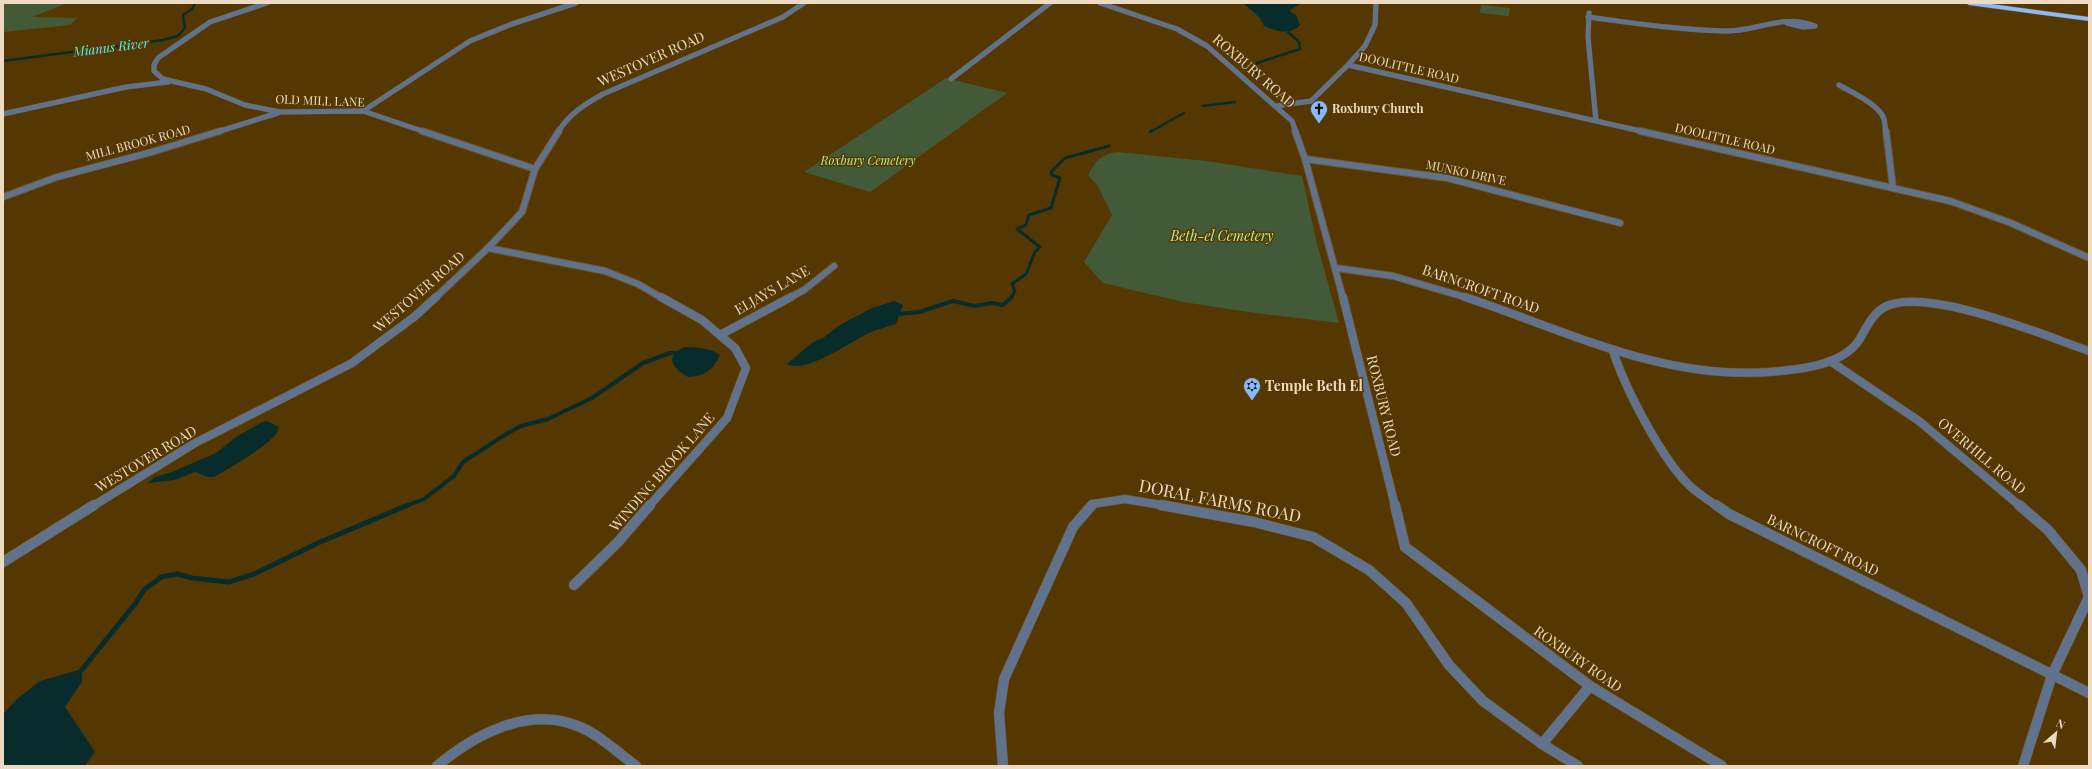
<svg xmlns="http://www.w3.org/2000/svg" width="2092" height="769" font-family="'Playfair Display',serif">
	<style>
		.green { fill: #435a38 }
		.water { fill: #082c2c }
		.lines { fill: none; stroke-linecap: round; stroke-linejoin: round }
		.stream-far3 { stroke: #082c2c; stroke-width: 2.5 }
		.stream-far2 { stroke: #082c2c; stroke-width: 3 }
		.stream-far1 { stroke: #082c2c; stroke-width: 4 }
		.stream { stroke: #082c2c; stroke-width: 5 }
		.minor-far3-casing { stroke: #705524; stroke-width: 5.5 }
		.minor-far2-casing { stroke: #705524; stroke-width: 8 }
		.minor-far1-casing { stroke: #705524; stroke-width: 9 }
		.minor-casing { stroke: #705524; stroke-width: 11 }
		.tertiary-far3-casing { stroke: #705524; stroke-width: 5.5 }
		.tertiary-far2-casing { stroke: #705524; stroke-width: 8 }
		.tertiary-far1-casing { stroke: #705524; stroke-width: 9 }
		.tertiary-casing { stroke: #705524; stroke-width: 11 }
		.motorway-casing { stroke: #705524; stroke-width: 1 }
		.minor-far3 { stroke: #61738c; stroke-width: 5 }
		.minor-far2 { stroke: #61738c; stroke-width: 6 }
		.minor-far1 { stroke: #61738c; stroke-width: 8 }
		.minor { stroke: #61738c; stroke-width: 10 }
		.tertiary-far3 { stroke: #61738c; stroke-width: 5 }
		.tertiary-far2 { stroke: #61738c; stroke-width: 6 }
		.tertiary-far1 { stroke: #61738c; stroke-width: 8 }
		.tertiary { stroke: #61738c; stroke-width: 10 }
		.motorway { fill: #8cb8f4; fill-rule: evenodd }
		.labels { text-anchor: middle; stroke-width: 3; stroke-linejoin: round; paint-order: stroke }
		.far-street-label { font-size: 12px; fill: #ecdac2; stroke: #553801 }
		.far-poi-label { font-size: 12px; font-weight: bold; fill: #ecdac2; stroke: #553801; text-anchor: start }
		.far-park-label { font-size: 12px; font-style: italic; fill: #b2ec96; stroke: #553801 }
		.far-water-label { font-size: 13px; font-style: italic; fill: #55f1f2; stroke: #553801 }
		.street-label { font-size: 14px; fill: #ecdac2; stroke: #553801 }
		.park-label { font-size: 14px; font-style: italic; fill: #b2ec96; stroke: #553801 }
		.poi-label { font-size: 14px; font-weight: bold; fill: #ecdac2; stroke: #553801; text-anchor: start }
		.near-street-label { font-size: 17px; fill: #ecdac2; stroke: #553801 }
	</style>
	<rect width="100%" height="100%" fill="#553801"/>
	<!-- green -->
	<g class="green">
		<path d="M3,3h65l-36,14 45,1 -7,7 -67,7z"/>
		<path d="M1481,5l29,3 -1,8 -29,-3z"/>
		<path d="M946,78l61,15 -137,99 -66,-20z"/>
		<path d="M1118,152l88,9 96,15 15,68 22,79 -84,-10 -72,-11 -80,-19 -19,-21 28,-47 -15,-30 -9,-10c7,-14 15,-22 30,-23z"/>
	</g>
	<!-- water -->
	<g class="water">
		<path d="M1243,3h59l-12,7 1,2 5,3 4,10c-10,11 -24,6 -36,1l-4,-8z"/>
		<path d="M894,301l9,4 -7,19c-9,3 -18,5 -27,9 -17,8 -65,42 -82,31l26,-22 10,-4 17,-13 32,-17z"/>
		<path d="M685,347c11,0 26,1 35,8 -7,15 -15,21 -32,22 -15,-8 -25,-21 -3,-30z"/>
		<path d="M267,421l12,6c0,14 -53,43 -65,50h-6l-13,-5 -20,8 -27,3 7,-6 17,-5 44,-19 20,-16 26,-15z"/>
		<path d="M82,669v13l-17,25 30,45 -10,14h-82v-52l14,-15 23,-18z"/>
	</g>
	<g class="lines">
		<!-- stream-far3 -->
		<g class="stream-far3">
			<path d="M3,61l160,-21 15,-4 7,-8 -2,-13 9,-6 3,-6"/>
			<path d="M1256,79l2,-3 -3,-9 2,-4 43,-14 -1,-7 -11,-10"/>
			<path d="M1203,106l32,-4"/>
			<path d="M1150,132l34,-19"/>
		</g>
		<!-- stream-far2 -->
		<g class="stream-far2">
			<path d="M1150,132l2,-1"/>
			<path d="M1011,298l4,-7 -3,-7 14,-10 9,-22 5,-5 -23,-18 9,-4 3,-10 22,-7 9,-30 -8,-3 -1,-3 14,-14 44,-12"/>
		</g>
		<!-- stream-far1 -->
		<g class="stream-far1">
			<path d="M897,314l22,-2 34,-11 22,5 17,-3 11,2 9,-8"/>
			<path d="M406,506l18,-7 30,-23 9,-14 45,-29 13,-7 27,-7 44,-21 51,-35 27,-10h10"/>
		</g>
		<!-- stream -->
		<path class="stream" d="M80,672l55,-68 9,-14 17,-13 16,-3 15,4 37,4 25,-8 64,-31 90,-38"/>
		<!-- minor-far3 casing -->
		<g class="minor-far3-casing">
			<g id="minor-far3">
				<path d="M267,3l-57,19 -52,36 -4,7v6l9,8 43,10 39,16 35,7 83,-1 62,21"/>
				<path d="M1589,13l-1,24 8,84"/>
				<path d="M1588,17c46,6 91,13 137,14 31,1 58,-18 90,-5l-12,1 -16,-4"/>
				<path d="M1348,65l297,67"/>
				<path d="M951,79l99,-76"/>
				<path d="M1839,85c12,7 41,20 45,34 1,4 1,9 2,13"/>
				<path d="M1276,106l35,-5 37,-36 17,-19 10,-21 1,-22"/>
				<path d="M363,111l107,-70 42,-17 64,-21"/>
				<path d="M3,114l123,-27 42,-5"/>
				<path d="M217,132l61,-19"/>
			</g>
		</g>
		<!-- minor-far2 casing -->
		<g class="minor-far2-casing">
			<g id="minor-far2">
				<path d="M422,131l113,38"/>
				<path d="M1640,131l310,70 61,22 78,35"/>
				<path d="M1886,131l7,57"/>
				<path d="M1305,159l142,19 173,45"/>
				<path d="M3,197l54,-20 95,-25 68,-21"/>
				<path d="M488,248l117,23 33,13 24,14"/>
				<path d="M1336,268l57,8 75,22"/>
				<path d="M789,298l15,-8 30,-24"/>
			</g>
		</g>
		<!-- minor-far1 casing -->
		<g class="minor-far1-casing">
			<g id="minor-far1">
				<path d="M1465,297c100,33 196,83 304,75 27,-2 70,-6 88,-29 8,-11 13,-27 26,-35 39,-24 163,28 206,43"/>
				<path d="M720,335l71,-38"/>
				<path d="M1613,351c12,37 45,100 71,129 9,10 22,19 33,26"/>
				<path d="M1830,361l89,60 101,85"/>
				<path d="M649,506l78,-88 19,-50 -11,-20 -33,-28 -41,-23"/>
				<path d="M1091,506l2,-2 32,-5 42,7"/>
			</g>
		</g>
		<!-- minor casing -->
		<g class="minor-casing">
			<g id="minor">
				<path d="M1161,505l93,17 59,15 56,33 37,33 43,62 34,36 59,43 36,22"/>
				<path d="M1716,505l13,9 360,179"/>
				<path d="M2019,505l29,25 33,40 8,27"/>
				<path d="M574,585l44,-43 32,-37"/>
				<path d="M1542,744l48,-58"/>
				<path d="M437,766c37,-31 89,-59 138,-41 23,8 42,27 61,41"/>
				<path d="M1003,766l-4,-53 5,-34 69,-152 19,-22"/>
				<path d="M2023,766l29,-91 37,-78"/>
			</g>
		</g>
		<!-- tertiary-far3 casing -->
		<g class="tertiary-far3-casing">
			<g id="tertiary-far3">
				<path d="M1100,3l77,26 30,17 85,75 4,11"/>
				<path d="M558,132c11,-18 27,-28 45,-38l180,-77 21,-14"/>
			</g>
		</g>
		<!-- tertiary-far2 casing -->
		<g class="tertiary-far2-casing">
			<g id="tertiary-far2">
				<path d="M1295,131l10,28 38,139"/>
				<path d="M435,298l53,-50 34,-36 13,-43 24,-38"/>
			</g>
		</g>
		<!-- tertiary-far1 casing -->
		<g class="tertiary-far1-casing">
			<g id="tertiary-far1">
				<path d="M1343,297l52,209"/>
				<path d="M93,506l102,-63 157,-80 62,-46 22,-20"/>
			</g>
		</g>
		<!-- tertiary casing -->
		<g class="tertiary-casing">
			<g id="tertiary">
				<path d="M1395,505l10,42 185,139 132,80"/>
				<path d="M3,562l91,-57"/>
			</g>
		</g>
		<!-- motorway casing -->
		<g class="motorway-casing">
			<path id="motorway" d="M1966,3h18l105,14v4l-120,-16z"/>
		</g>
		<!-- minor-far3 -->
		<use href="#minor-far3" class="minor-far3"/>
		<!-- minor-far2 -->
		<use href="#minor-far2" class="minor-far2"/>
		<!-- minor-far1 -->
		<use href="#minor-far1" class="minor-far1"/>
		<!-- minor -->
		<use href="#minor" class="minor"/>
		<!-- tertiary-far3 -->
		<use href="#tertiary-far3" class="tertiary-far3"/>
		<!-- tertiary-far2 -->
		<use href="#tertiary-far2" class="tertiary-far2"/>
		<!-- tertiary-far1 -->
		<use href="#tertiary-far1" class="tertiary-far1"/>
		<!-- tertiary -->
		<use href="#tertiary" class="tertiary"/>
		<!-- motorway -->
		<use href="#motorway" class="motorway"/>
	</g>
	<!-- icons -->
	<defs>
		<g id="church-pin" transform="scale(0.9)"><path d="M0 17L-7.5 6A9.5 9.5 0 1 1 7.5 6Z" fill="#89bafc" stroke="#553801"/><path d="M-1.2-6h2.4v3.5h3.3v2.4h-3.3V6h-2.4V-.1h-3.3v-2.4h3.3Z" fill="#111"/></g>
		<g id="synagogue-pin" transform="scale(0.9)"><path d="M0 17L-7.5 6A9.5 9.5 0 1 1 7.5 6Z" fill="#89bafc" stroke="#553801"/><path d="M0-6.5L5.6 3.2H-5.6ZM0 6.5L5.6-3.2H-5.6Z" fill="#111"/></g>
	</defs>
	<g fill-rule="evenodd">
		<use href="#church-pin" x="1319" y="109"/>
		<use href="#synagogue-pin" x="1252" y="386"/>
	</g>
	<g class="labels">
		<!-- far-street labels -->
		<g class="far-street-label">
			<text transform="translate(1409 68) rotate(13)" y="4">DOOLITTLE ROAD</text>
			<text transform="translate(320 101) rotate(2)" y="4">OLD MILL LANE</text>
			<text transform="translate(1725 139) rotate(13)" y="4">DOOLITTLE ROAD</text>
			<text transform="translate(138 143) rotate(-15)" y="4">MILL BROOK ROAD</text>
			<text transform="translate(1466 173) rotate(12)" y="4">MUNKO DRIVE</text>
		</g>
		<!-- far-poi labels -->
		<g class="far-poi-label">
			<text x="1332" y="113">Roxbury Church</text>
		</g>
		<!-- far-park labels -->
		<g class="far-park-label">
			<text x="868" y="165">Roxbury Cemetery</text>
		</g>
		<!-- far-water labels -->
		<g class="far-water-label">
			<text transform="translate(111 47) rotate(-7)" y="5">Mianus River</text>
		</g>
		<!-- street labels -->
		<g class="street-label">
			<text transform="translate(651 59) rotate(-24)" y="5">WESTOVER ROAD</text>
			<text transform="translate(1254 71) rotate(41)" y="5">ROXBURY ROAD</text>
			<text transform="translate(1481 289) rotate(19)" y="5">BARNCROFT ROAD</text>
			<text transform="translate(772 290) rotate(-30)" y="5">ELJAYS LANE</text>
			<text transform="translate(419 292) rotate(-41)" y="5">WESTOVER ROAD</text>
			<text transform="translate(1384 406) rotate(76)" y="5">ROXBURY ROAD</text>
			<text transform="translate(1982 456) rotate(40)" y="5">OVERHILL ROAD</text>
			<text transform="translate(146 459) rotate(-31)" y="5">WESTOVER ROAD</text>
			<text transform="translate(662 472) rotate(-49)" y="5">WINDING BROOK LANE</text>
			<text transform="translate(1823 545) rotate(26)" y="5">BARNCROFT ROAD</text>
			<text transform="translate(1578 659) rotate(35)" y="5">ROXBURY ROAD</text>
		</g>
		<!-- park labels -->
		<g class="park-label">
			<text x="1222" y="241">Beth-el Cemetery</text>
		</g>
		<!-- poi labels -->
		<g class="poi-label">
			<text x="1265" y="391">Temple Beth El</text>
		</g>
		<!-- near-street labels -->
		<g class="near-street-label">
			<text transform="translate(1220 501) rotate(11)" y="6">DORAL FARMS ROAD</text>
		</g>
	</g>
	<!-- border -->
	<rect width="2092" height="769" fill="none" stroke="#ecdac2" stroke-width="8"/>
	<!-- north arrow -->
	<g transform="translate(2056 733) rotate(28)" stroke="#553801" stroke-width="3" paint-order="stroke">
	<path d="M0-3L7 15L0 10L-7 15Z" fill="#ecdac2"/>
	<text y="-6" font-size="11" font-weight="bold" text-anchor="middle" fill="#ecdac2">N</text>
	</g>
</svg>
